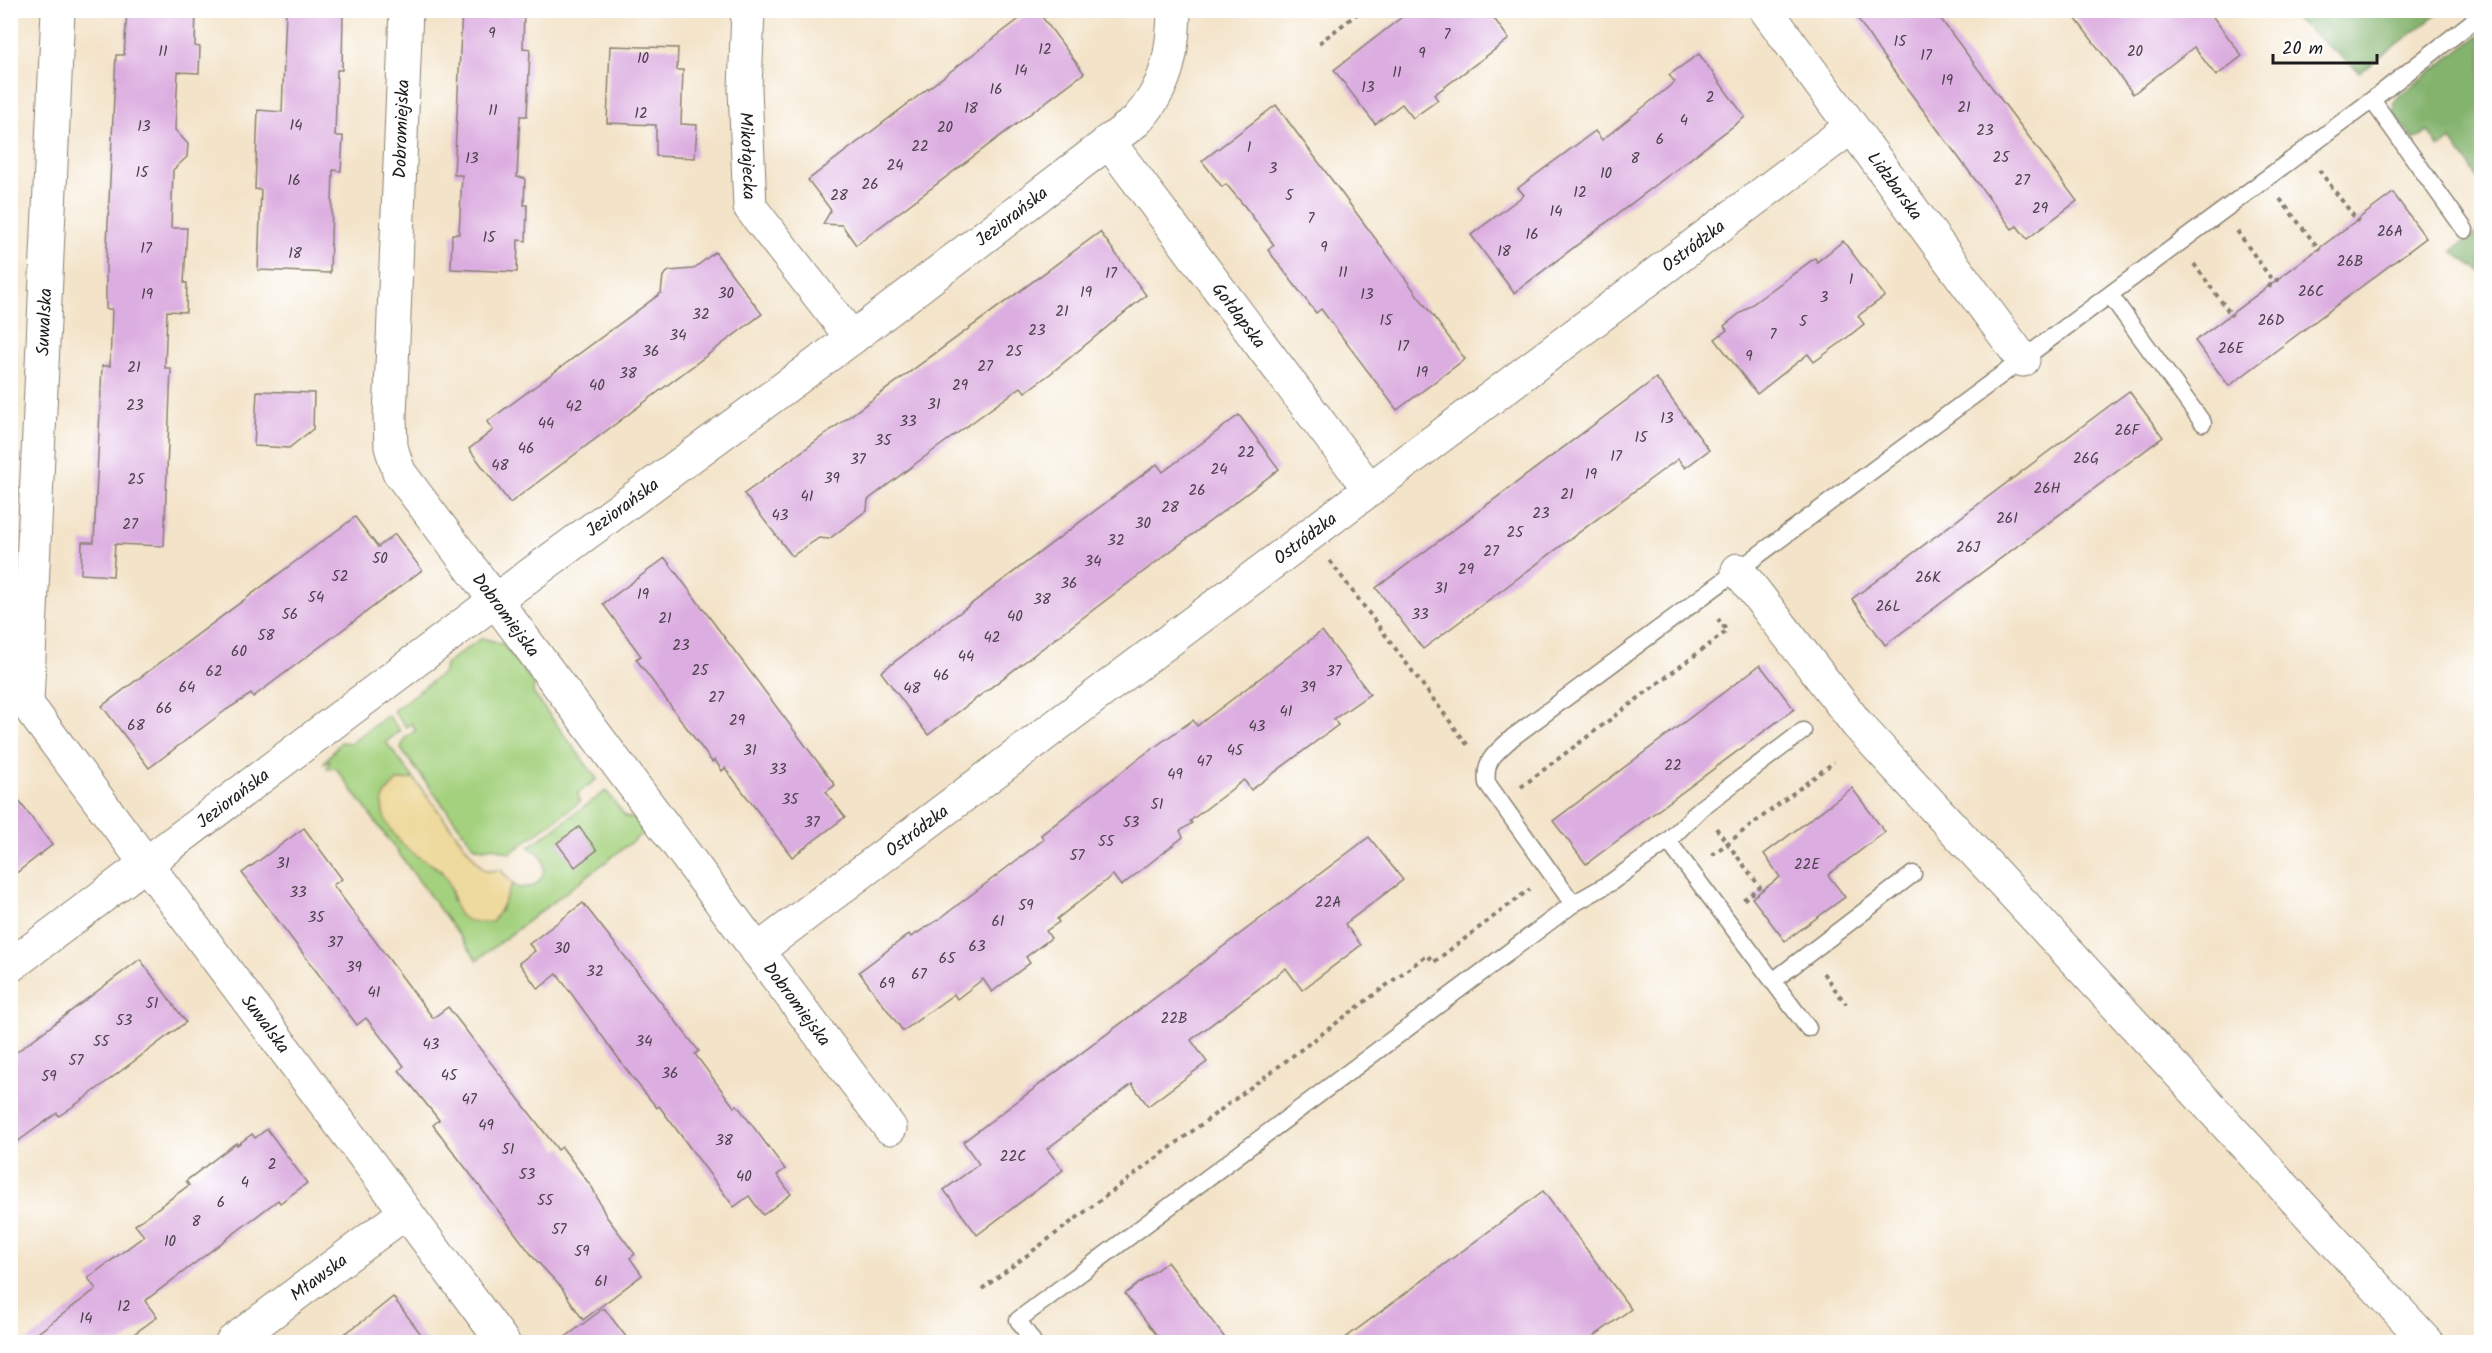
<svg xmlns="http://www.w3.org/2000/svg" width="2492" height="1353" font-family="Kalam,sans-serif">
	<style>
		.green { fill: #a4d17e; stroke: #60764d; stroke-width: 1.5 }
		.forest { fill: #83b36d; stroke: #506844; stroke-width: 1.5 }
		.sand { fill: #eeda9e; stroke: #857b5d; stroke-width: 1.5 }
		.building { fill: #dcade0 }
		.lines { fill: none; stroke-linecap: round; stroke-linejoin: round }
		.lane-casing { stroke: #888072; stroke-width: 19 }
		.street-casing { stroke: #888072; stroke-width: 35 }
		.path { stroke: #888072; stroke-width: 4; stroke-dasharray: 4.5 4.5; stroke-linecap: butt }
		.lane { stroke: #fff; stroke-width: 16 }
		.street { stroke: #fff; stroke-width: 33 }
		.labels { text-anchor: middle; stroke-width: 4.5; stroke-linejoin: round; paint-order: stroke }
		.number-label { font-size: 15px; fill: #4c404d }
		.street-label { font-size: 18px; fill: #1c1c1c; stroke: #fff }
	</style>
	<rect width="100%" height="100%" fill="#fff"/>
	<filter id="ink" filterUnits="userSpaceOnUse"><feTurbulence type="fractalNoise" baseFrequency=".0167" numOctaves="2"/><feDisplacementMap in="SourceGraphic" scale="12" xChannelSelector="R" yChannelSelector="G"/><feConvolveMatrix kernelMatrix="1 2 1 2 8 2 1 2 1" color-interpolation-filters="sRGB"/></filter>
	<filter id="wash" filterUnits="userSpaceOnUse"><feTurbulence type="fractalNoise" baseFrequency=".008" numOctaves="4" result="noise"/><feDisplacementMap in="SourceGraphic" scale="24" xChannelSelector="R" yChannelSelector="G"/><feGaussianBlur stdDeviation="1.35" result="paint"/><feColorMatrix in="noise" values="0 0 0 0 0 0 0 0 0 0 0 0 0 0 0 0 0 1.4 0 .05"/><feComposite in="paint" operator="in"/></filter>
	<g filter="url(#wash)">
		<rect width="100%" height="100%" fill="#f3e3c8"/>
		<!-- green -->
		<g class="green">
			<path d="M482,638l21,6 31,40 -1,9 64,86 -19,14 2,9 -70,51 -17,-6 -10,2 -9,-3 -73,-97 3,-10 12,-9 -5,-7 -5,4 -13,-16 51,-39 1,-8z"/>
			<path d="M388,715l12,16 -14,11 28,37 -17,2 3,61c13,12 42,25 49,40 2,5 2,13 3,19l49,10 4,-14 8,-13 6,4 15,-2c11,-9 13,-19 7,-31l-12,-8 77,-56 20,26 17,3 7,8 -173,132 -141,-192 -9,1 3,-8 -7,3 18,-22 10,1z"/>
		</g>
		<!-- forest -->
		<g class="forest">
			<path d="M2286,11h156l-82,61z"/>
			<path d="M2481,34v148l-30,-42 -12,8 -11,-17 -14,9 -21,-27 1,-11 5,-6z"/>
			<path d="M2481,230v42l-29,-21z"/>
		</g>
		<!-- sand -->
		<path class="sand" d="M414,779l68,89 5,3 14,-1 12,14c-8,13 -11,26 -21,38 -52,4 -28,-26 -51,-51 -7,-7 -17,-10 -24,-15 -17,-11 -43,-40 -32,-61 2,-5 9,-10 12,-14z"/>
		<g id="blocks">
			<!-- building -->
			<g class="building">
				<path d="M127,10h69l-1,36 5,1 -1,26 -21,-1 -3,58 13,14 -1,13 -14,13 -2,58h16l-3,55h3l-1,29 -19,-1 -2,57h6l-7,178 -49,-2 -2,32 -32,-2 1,-32h12l8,-176h8l2,-57h-6v-44l6,-127 4,-83h8z"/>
				<path d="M286,10h57l-1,60h-5l-2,66h8l-1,18 -1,17 -8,-1 -3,103 -72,-3 3,-80 -6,-1 3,-79 24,2z"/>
				<path d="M462,10h62l-1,38 7,1 -3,67h-7l-3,61 8,1 -1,27h3l-1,36 -8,-1 -1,32 -66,-3 1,-35h7l3,-59h-8z"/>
				<path d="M1031,10h6l47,63 -228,172 -14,-20 -19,-1 8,-14 -23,-30z"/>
				<path d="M1411,10h77l21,29 -75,56 4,5 -25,18 -11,-14 -27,20 -41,-54z"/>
				<path d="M1852,10h82l143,191 -50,38 -10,-13 -5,3 -133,-178z"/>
				<path d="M2069,10h139l34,46 -26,20 -22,-29 -61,47z"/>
				<path d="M610,46l68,2 -1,22h6l-2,54 16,1 -2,33 -39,-2v-31l-49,-2z"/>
				<path d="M1699,54l46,63 -231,176 -43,-58 53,-40 -6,-7 77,-57 7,9 73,-58 -6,-7z"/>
				<path d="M1276,105l189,254 -68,51 -76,-101 -5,4 -48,-63 6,-5 -28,-37 -20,-24 -4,3 -20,-26z"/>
				<path d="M2393,193l33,45 -197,148 -34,-45z"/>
				<path d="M1100,232l46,63 -96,79 -25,18 -4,-5 -102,74 -51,39 -1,10 -38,29 -10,-1 -27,18 -48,-62z"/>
				<path d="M1843,241l42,55 -27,20 6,8 -25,20 -25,18 -6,-8 -51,40 -42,-55 12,-9 -3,-4 15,-12 76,-56 2,4z"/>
				<path d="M715,252l47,62 -252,189 -41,-54 24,-19 -6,-8 174,-129 2,-17 6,-5 24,-2z"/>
				<path d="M1656,378l53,72 -24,18 -7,-9 -26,19 -229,171 -47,-61z"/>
				<path d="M257,391l57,2 -1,36 -24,19 -35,-2z"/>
				<path d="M2129,391l34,46 -278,208 -33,-46z"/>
				<path d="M1239,415l40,54 -351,266 -47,-63 276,-208 6,8z"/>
				<path d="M355,517l23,30 17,-13 27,36 -169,127 -2,-3 -25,16 -77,58 -47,-62z"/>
				<path d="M665,558l170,227 -9,7 19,25 -53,40 -67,-89 -3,3 -7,-11 -3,2 -76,-103 5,-3 -38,-52z"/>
				<path d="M1322,631l48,63 -36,25 4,6 -87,65 -7,-10 -54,41 2,2 -12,8 3,6 -62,49 -8,-11 -56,44 2,3 -13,9 5,7 -25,19 4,6 -38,29 -9,-13 -26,20 -3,-5 -51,37 -44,-59 50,-38 2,3 27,-17 58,-44 48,-37 -3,-4 101,-79 51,-36 4,6z"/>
				<path d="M1760,665l34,44 -208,155 -33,-43z"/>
				<path d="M1852,788l33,44 -57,43 17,22 -60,44 -33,-43 28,-21 -16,-23z"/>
				<path d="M10,789l42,56 -42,33z"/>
				<path d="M579,827l18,23 -22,17 -18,-24z"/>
				<path d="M304,828l38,51 -9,6 100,133 15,-11 110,143 4,-3 31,42 13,27 29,38 -5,4 12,17 -59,45 -22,-33 -27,-29 -101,-133 6,-5 -40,-50 5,-4 -38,-48 -9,7 -115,-152z"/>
				<path d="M1369,837l34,43 -58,44 16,21 -59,45 -16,-22 -95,72 16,22 -59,44 -16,-22 -85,65 16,21 -86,65 -33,-45 35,-26 -16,-22z"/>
				<path d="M583,903l116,148 -4,3 39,53 3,-2 48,64 -8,6 14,19 -28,21 -14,-19 -15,11 -75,-101 -2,2 -25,-31 -75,-103 -19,15 -19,-26 16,-12 -6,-7z"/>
				<path d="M140,959l46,63 -101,76 -26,18 -2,-3 -47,34v-90z"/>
				<path d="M267,1129l40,54 -27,20 -2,-3 -133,101 12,16 -34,25h-97l70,-53 -8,-11 56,-42 -9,-11 54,-40 -3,-4 50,-38 1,2 15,-11 3,4z"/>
				<path d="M1543,1191l88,118 -45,33h-246z"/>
				<path d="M1167,1262l61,80h-66l-37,-48z"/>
				<path d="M393,1297l34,45h-94l34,-24z"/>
				<path d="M604,1308l26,34h-71z"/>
			</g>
		</g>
	</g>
	<g filter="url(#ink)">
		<use href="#blocks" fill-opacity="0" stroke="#888072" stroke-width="1.5"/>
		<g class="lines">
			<!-- lane casing -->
			<g class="lane-casing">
				<g id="lane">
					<path d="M2372,100l93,130"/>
					<path d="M2110,295l93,128"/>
					<path d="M1668,841l140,187"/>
					<path d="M1573,904l37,-21 58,-42 33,-33 102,-77"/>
					<path d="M1773,981l140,-107"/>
					<path d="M1033,1342l-15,-22 555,-416 -86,-121c-3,-24 9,-30 26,-46l859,-637 110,-86"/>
				</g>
			</g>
			<!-- street casing -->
			<g class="street-casing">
				<g id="street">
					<path id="s1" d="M406,10l-16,407 1,30 8,25 491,656"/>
					<path id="s2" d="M748,10l-3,79 5,118 102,131"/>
					<path id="s3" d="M1766,10l257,350"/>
					<path id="s4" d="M1108,141l262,349"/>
					<path d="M1738,570l119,154 570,618"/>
					<path id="s5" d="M30,633l-3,71 476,638"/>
					<path id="s6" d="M10,641l20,-8 28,-623"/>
					<path id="s7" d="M757,951l1094,-824"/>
					<path id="s8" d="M10,966l486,-366 356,-262 284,-217c31,-33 37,-67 38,-111"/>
					<path id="s9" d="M232,1342l174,-130"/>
				</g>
			</g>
			<!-- path -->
			<g class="path">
				<path d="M1319,43l43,-33"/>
				<path d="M2319,170l39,52"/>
				<path d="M2280,199l40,51"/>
				<path d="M2237,231l35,49h9"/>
				<path d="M2194,264l38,52"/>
				<path d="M2269,288l3,-8"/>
				<path d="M1330,561l139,186"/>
				<path d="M1521,787l206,-156 -9,-12"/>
				<path d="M1716,828l44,59 -17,13"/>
				<path d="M1712,855l122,-93"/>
				<path d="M1823,973l23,31"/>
				<path d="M982,1289l445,-334 7,7 96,-73"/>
			</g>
			<!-- lane -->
			<use href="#lane" class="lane"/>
			<!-- street -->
			<use href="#street" class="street"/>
		</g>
	</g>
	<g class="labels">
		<!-- number labels -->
		<g class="number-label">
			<text x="492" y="38">9</text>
			<text x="1447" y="39">7</text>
			<text x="1900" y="46">15</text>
			<text x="1045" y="54">12</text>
			<text x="163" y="56">11</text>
			<text x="2135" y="56">20</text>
			<text x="1422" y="58">9</text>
			<text x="1926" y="60">17</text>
			<text x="643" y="63">10</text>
			<text x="1021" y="75">14</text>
			<text x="1397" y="77">11</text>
			<text x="1947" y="85">19</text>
			<text x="1368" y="92">13</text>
			<text x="996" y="94">16</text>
			<text x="1710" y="102">2</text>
			<text x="1964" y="112">21</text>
			<text x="971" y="113">18</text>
			<text x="493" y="115">11</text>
			<text x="641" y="118">12</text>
			<text x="1684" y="125">4</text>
			<text x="296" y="130">14</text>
			<text x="144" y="131">13</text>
			<text x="945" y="132">20</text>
			<text x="1985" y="135">23</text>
			<text x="1660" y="144">6</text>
			<text x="920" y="151">22</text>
			<text x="1249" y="152">1</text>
			<text x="2001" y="162">25</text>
			<text x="472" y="163">13</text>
			<text x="1635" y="163">8</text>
			<text x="895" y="170">24</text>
			<text x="1273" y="173">3</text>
			<text x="142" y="177">15</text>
			<text x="1606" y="178">10</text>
			<text x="294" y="185">16</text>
			<text x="2022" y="185">27</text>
			<text x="870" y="189">26</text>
			<text x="1580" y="197">12</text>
			<text x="839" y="200">28</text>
			<text x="1289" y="200">5</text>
			<text x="2040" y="213">29</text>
			<text x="1556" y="216">14</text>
			<text x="1311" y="223">7</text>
			<text x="2390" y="236">26A</text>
			<text x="1532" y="239">16</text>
			<text x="489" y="242">15</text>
			<text x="1324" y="252">9</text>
			<text x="146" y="253">17</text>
			<text x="1504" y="256">18</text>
			<text x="295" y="258">18</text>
			<text x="2350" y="266">26B</text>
			<text x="1343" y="277">11</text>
			<text x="1111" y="278">17</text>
			<text x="1851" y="284">1</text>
			<text x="2311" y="296">26C</text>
			<text x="1086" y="297">19</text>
			<text x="726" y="298">30</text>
			<text x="147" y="299">19</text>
			<text x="1367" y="299">13</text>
			<text x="1824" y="302">3</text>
			<text x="1062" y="316">21</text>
			<text x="701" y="319">32</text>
			<text x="1386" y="325">15</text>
			<text x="2271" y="325">26D</text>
			<text x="1803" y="326">5</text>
			<text x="1037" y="335">23</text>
			<text x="1773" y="339">7</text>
			<text x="678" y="340">34</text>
			<text x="1403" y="351">17</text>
			<text x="2231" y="353">26E</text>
			<text x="651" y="356">36</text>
			<text x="1014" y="356">25</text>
			<text x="1749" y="361">9</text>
			<text x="985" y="371">27</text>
			<text x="134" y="372">21</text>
			<text x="1422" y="377">19</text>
			<text x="628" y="378">38</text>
			<text x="597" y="390">40</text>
			<text x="960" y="390">29</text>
			<text x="934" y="409">31</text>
			<text x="135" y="410">23</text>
			<text x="574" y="411">42</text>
			<text x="1667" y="423">13</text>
			<text x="908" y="426">33</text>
			<text x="546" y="428">44</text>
			<text x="2127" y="435">26F</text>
			<text x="1641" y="442">15</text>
			<text x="883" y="445">35</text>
			<text x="526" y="453">46</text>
			<text x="1246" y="457">22</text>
			<text x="1616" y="461">17</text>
			<text x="2086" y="463">26G</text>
			<text x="858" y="464">37</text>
			<text x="500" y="470">48</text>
			<text x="1219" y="474">24</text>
			<text x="1591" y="479">19</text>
			<text x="832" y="483">39</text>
			<text x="136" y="484">25</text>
			<text x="2047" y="493">26H</text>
			<text x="1197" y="495">26</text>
			<text x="1567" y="499">21</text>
			<text x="807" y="501">41</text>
			<text x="1170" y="512">28</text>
			<text x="1541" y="518">23</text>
			<text x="780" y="520">43</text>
			<text x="2007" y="523">26I</text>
			<text x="1143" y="528">30</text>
			<text x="130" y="529">27</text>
			<text x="1515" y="537">25</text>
			<text x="1116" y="545">32</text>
			<text x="1968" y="552">26J</text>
			<text x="1491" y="556">27</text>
			<text x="380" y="563">50</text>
			<text x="1093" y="566">34</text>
			<text x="1466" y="574">29</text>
			<text x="340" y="581">52</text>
			<text x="1928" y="582">26K</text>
			<text x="1069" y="588">36</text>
			<text x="1441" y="593">31</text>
			<text x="643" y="599">19</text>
			<text x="316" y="602">54</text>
			<text x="1042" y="604">38</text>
			<text x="1888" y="611">26L</text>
			<text x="290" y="619">56</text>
			<text x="1420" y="619">33</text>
			<text x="1015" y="621">40</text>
			<text x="665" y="623">21</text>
			<text x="266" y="640">58</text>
			<text x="992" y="642">42</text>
			<text x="681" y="650">23</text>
			<text x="239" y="656">60</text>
			<text x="966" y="661">44</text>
			<text x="700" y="675">25</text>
			<text x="214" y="676">62</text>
			<text x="1334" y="676">37</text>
			<text x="941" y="680">46</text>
			<text x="187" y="692">64</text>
			<text x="1308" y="692">39</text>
			<text x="912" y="693">48</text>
			<text x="716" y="702">27</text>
			<text x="164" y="713">66</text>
			<text x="1286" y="716">41</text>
			<text x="737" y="725">29</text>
			<text x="136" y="730">68</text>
			<text x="1257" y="731">43</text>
			<text x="750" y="755">31</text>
			<text x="1235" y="755">45</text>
			<text x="1204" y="766">47</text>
			<text x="1673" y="770">22</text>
			<text x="778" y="774">33</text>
			<text x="1175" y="779">49</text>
			<text x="790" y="804">35</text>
			<text x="1157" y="809">51</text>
			<text x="812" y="827">37</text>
			<text x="1131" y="827">53</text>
			<text x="1106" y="846">55</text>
			<text x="1077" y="860">57</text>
			<text x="283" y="868">31</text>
			<text x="1807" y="869">22E</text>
			<text x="298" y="897">33</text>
			<text x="1328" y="907">22A</text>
			<text x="1026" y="910">59</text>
			<text x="316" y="922">35</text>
			<text x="998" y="926">61</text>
			<text x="335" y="947">37</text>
			<text x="977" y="951">63</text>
			<text x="562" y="953">30</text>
			<text x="947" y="963">65</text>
			<text x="354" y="972">39</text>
			<text x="595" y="976">32</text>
			<text x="919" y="979">67</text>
			<text x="887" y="988">69</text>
			<text x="374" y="997">41</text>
			<text x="152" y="1008">51</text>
			<text x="1174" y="1023">22B</text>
			<text x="124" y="1025">53</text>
			<text x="101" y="1046">55</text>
			<text x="644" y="1046">34</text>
			<text x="431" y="1049">43</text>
			<text x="76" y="1065">57</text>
			<text x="670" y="1078">36</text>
			<text x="449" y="1080">45</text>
			<text x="49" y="1081">59</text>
			<text x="469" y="1104">47</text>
			<text x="486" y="1130">49</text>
			<text x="724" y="1145">38</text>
			<text x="508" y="1154">51</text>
			<text x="1013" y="1161">22C</text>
			<text x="272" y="1169">2</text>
			<text x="527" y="1179">53</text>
			<text x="744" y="1181">40</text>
			<text x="245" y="1187">4</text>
			<text x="545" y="1205">55</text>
			<text x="221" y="1207">6</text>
			<text x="196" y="1226">8</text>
			<text x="559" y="1234">57</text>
			<text x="170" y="1246">10</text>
			<text x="582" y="1256">59</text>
			<text x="601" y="1286">61</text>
			<text x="124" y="1311">12</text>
			<text x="86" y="1323">14</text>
		</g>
		<!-- street labels -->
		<g class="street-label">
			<text transform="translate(401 129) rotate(-88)" y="6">Dobromiejska</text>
			<text dy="6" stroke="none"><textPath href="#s2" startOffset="146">Mikołajecka</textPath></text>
			<text dy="6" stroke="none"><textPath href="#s3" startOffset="218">Lidzbarska</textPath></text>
			<text dy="6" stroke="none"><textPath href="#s8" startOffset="1251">Jeziorańska</textPath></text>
			<text dy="6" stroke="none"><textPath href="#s7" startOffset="1172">Ostródzka</textPath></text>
			<text dy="6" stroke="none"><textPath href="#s4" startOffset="218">Gołdapska</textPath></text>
			<text dy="6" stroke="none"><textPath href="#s6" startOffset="333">Suwalska</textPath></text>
			<text dy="6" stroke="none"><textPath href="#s8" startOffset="765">Jeziorańska</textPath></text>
			<text dy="6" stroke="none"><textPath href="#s7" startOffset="686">Ostródzka</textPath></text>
			<text dy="6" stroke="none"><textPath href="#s1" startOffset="642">Dobromiejska</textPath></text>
			<text dy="6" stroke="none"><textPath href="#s8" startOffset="279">Jeziorańska</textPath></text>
			<text dy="6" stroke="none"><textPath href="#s7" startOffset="200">Ostródzka</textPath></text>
			<text dy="6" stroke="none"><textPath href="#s1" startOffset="1128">Dobromiejska</textPath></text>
			<text dy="6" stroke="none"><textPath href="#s5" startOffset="470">Suwalska</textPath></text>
			<text dy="6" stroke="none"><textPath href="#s9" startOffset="108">Mławska</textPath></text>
		</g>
	</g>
	<!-- margin -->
	<rect width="2492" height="1353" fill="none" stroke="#fff" stroke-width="36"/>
	<!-- scale -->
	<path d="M2273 54v9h104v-9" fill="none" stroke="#1c1c1c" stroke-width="3"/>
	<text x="2282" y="54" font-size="18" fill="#1c1c1c" stroke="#ffffff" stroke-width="4.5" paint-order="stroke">20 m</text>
</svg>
